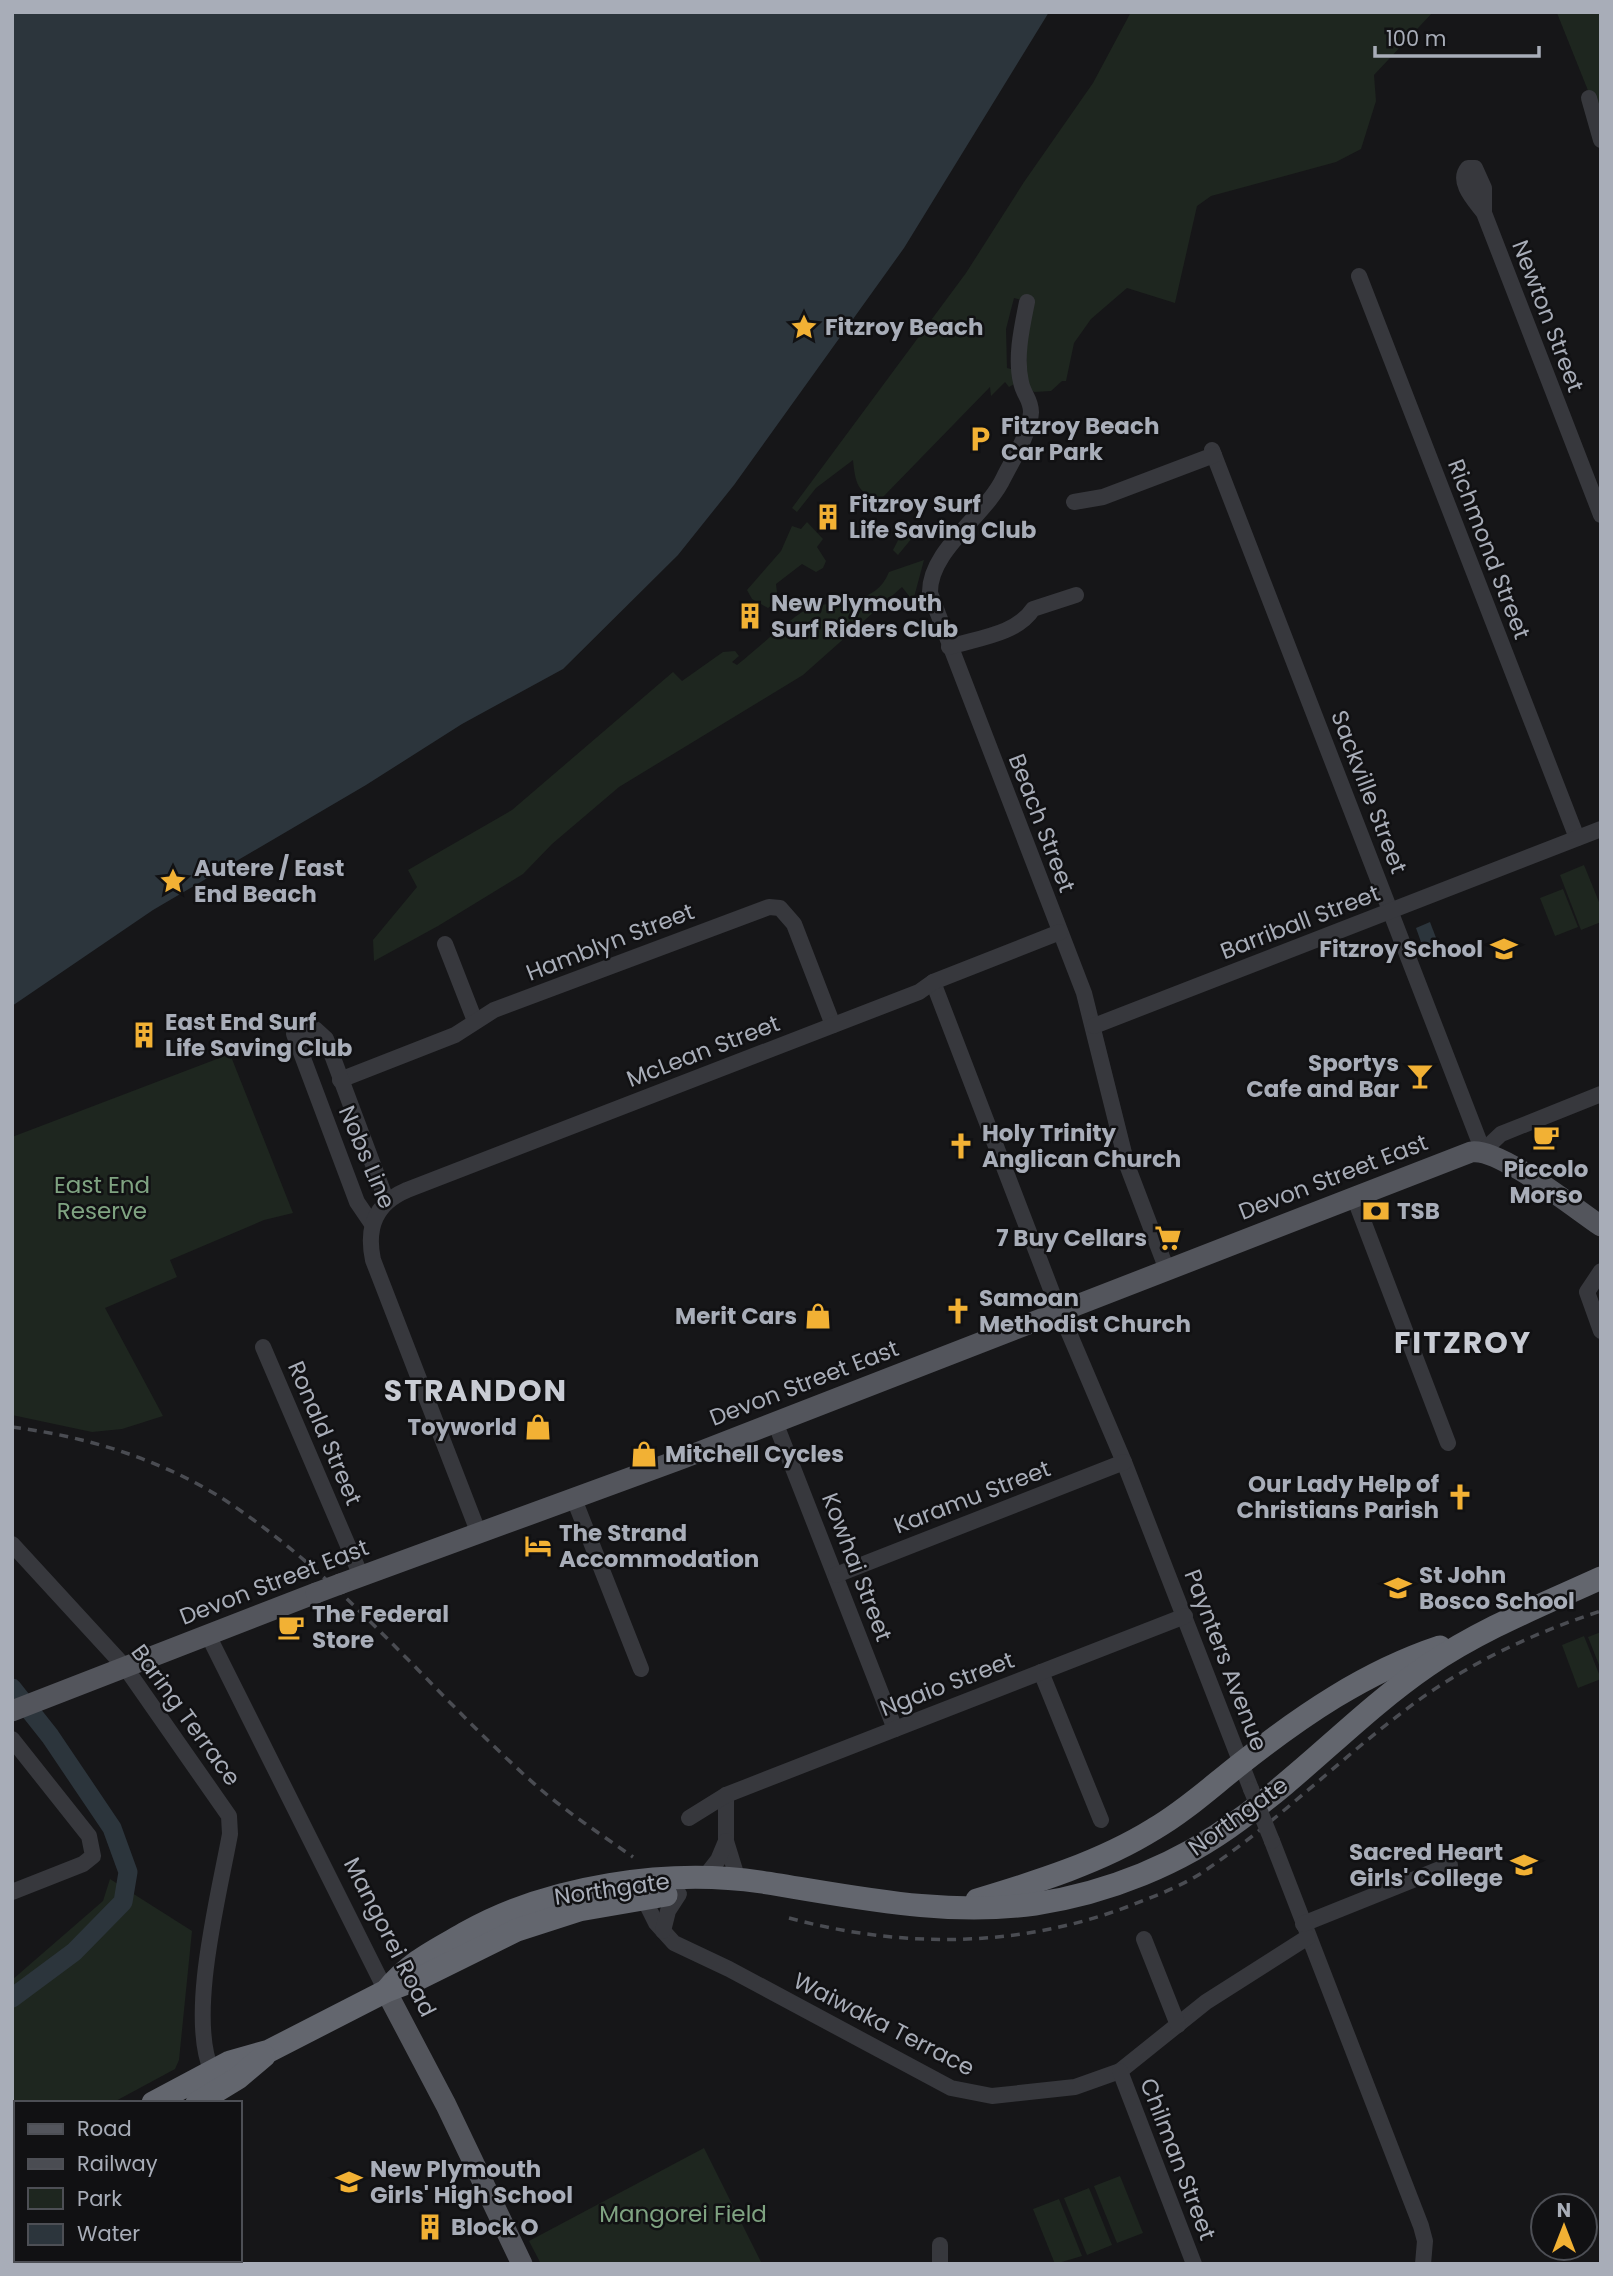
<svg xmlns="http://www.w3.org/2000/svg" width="1613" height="2276" font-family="Poppins,sans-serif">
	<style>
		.green { fill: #1e261f }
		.water { fill: #2c353c }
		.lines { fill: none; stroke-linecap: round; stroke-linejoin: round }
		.river { stroke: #2c353c; stroke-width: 19 }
		.minor { stroke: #37383d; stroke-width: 16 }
		.major { stroke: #53555c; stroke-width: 21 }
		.highway { stroke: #63666e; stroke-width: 23 }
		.rail { stroke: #4a4c52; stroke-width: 3.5; stroke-dasharray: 9 7; stroke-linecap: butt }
		.minor-bridge { stroke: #37383d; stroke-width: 16 }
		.major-bridge { stroke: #53555c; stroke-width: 21 }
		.labels { text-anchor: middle; stroke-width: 5; stroke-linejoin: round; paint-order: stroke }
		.street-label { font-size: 23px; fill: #a8adb8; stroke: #111113 }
		.poi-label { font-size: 23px; font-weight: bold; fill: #a8adb8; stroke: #111113; text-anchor: start }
		.park-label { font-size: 23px; fill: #7fa381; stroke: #111113 }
		.district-label { font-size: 30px; font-weight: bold; letter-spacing: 2px; fill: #c9ccd4; stroke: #111113 }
	</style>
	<rect width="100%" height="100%" fill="#161618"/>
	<!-- green -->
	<g class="green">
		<path d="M1131,12h302l-59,63 2,26 -15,48 -25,13 -125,34 -14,10 -22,97 -48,-15 -36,31 -17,24 -8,38h-4l-11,10 -17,1 -8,-8 1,-48 5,-33 -18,-5 -8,31 1,39 8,2 1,13 -7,4 -4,-5 -14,14 -1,-9 -108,111c-25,-1 -27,-18 -29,-38l-37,28 -19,24 -5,-4 174,-235 58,-91 69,-99z"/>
		<path d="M1557,12h44v111l-44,-110z"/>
		<path d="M908,521l9,11 -19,23 -5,-5z"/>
		<path d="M807,522l16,17 -6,8 9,14 -3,7 -7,4 -14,-8 -26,20 2,17 -10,7 -16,-9 -5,-9 34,-39 11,-25 9,3z"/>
		<path d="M924,560l-11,41 -11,-14 -99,88 -184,112 -67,57 -29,30 -85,52 -64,35 -1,-21 44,-53 -9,-17 104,-60 161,-138 9,9 41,-29 12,-1 4,5 -7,6 5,3c16,-12 57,-51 73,-57 29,-10 65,-1 79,-36z"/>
		<path d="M1584,865l17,42v15l-20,8 -21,-55z"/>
		<path d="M1563,889l15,38 -23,9 -15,-38z"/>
		<path d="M230,1054l63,159 -29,7 -94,40 7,17 -72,31 58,108 -41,13 -30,3 -80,-17v-278z"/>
		<path d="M1601,1632v38l-13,-33z"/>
		<path d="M1584,1636l17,43 -23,9 -16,-43z"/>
		<path d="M110,1879l82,52 -13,129 -4,9 -63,34h-96v53l-4,2v-178l91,-79z"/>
		<path d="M704,2148l58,116h-221l-12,-23z"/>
		<path d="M1120,2176l23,57 -26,10 -23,-57z"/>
		<path d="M1089,2188l23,57 -25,10 -23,-57z"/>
		<path d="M1059,2199l23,57 -27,8 -22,-55z"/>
		<path d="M119,2260h75l3,4h-75z"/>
	</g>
	<!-- water -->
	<g class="water">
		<path d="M12,12h1037l-145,236 -170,237 -56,70 -115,114 -101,55 -96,61 -213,125 -141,96z"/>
		<path d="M1430,922l11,29 -15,5 -10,-28z"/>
	</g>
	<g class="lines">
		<!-- river -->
		<g class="river">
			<path d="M12,1688l38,48 62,92 16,44 -5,30 -49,50 -62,46"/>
			<path d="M12,2142l4,2"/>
			<path d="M135,2260l3,4"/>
		</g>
		<!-- minor -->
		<g class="minor">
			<path d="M1589,98l12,42"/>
			<path d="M1484,213v-25l-9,-20h-7c-12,14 7,33 16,45l117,302"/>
			<path d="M1359,276l218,562"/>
			<path d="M1027,302c-5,25 -12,55 -6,80 2,12 10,17 10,30 -1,21 -18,47 -27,65 -18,39 -75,73 -74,116l154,400 43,172 40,105"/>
			<path d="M1212,450l271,701"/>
			<path d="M1074,502l29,-5 111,-42"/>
			<path d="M949,647c29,-9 68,-13 84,-38l43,-14"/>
			<path d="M445,944l30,77"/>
			<path d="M933,982l122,318 69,162 127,327"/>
			<path d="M1094,1026l507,-197"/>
			<path d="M340,1080l115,-45 39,-25 275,-103 11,1 14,16 39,101"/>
			<path d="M1483,1151l18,-17 100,-40"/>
			<path d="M1354,1197l94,246"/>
			<path d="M372,1224l-15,-22 -63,-168 21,-5 11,10 61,163"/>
			<path d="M1601,1271l-14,21 14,39"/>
			<path d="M263,1347l98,229"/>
			<path d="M775,1422l120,307"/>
			<path d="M574,1499l67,170"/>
			<path d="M479,1534l-106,-274c-7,-33 3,-57 34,-70l512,-198 14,-10 127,-50"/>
			<path d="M12,1544l113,123 104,149 1,18c-11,61 -43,183 -18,238"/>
			<path d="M836,1575l288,-113"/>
			<path d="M208,1635l178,356"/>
			<path d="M1041,1672l60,148"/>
			<path d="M12,1739l77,97 4,20 -10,8 -71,28"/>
			<path d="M726,1795v46l12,39"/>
			<path d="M689,1818l37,-23 459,-179"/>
			<path d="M1272,1841l149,385 4,15 -2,23"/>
			<path d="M704,1878l14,-18 8,-19"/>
			<path d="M643,1897l13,26 18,20 55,26 222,119 41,8 83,-9 45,-16 86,-69 102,-65"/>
			<path d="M1303,1924l147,-59"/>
			<path d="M663,1931l5,-20 11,-17"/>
			<path d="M1144,1939l34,86"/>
			<path d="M1120,2071l74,193"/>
			<path d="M940,2245v19"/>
		</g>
		<!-- major -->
		<g class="major">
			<path d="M340,1584l341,-125 790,-307c28,-5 103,56 130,74"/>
			<path d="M12,1711l304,-118"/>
			<path d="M386,1991l60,114 76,159"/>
		</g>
		<!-- highway -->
		<g class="highway">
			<path d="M977,1900c60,-18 124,-38 177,-71 31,-18 57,-42 85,-64 62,-49 126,-93 201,-118"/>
			<path d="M386,1991c25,-30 48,-40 81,-59 82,-46 201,-64 294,-50 91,14 182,35 274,22 73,-11 145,-40 204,-84 66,-47 121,-108 188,-154 54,-37 115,-61 174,-88"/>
			<path d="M153,2103l77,-41 39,-11 117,-60 34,-13 97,-48 62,-20 87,-15"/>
			<path d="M197,2103l41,-25 26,-22"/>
			<path d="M12,2175l4,-1"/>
			<path d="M12,2199l4,-2"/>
		</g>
		<!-- rail -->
		<g class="rail">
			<path d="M12,1427c85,11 167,38 236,89 107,76 192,185 291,272 29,25 63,47 94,69"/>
			<path d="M789,1918c114,31 232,30 343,-13 23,-9 47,-18 68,-31 77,-51 141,-117 216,-172 55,-40 120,-70 185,-91"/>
		</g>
		<!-- minor-bridge -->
		<path class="minor-bridge" d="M1251,1789l21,52"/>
		<!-- major-bridge -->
		<path class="major-bridge" d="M316,1593l24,-9"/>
	</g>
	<!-- icons -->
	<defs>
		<g id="sight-bare" transform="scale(2.1)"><path d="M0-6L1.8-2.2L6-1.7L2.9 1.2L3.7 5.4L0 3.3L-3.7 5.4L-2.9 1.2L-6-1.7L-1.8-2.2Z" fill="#f2b134" stroke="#111113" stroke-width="2.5" paint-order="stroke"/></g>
		<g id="parking-bare" transform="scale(2.1)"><path d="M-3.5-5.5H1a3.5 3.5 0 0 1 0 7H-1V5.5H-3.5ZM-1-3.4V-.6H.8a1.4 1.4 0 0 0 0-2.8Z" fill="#f2b134" stroke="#111113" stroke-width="2.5" paint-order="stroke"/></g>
		<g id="building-bare" transform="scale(2.1)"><path d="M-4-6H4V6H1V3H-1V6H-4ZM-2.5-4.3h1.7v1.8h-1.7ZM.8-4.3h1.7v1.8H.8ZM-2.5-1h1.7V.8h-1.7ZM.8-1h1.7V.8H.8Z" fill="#f2b134" stroke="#111113" stroke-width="2.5" paint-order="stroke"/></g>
		<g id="school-bare" transform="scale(2.1)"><path d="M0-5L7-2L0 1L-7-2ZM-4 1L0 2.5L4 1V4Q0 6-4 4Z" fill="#f2b134" stroke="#111113" stroke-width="2.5" paint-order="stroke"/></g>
		<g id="bar-bare" transform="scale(2.1)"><path d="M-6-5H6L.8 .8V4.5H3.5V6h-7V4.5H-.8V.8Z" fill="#f2b134" stroke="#111113" stroke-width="2.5" paint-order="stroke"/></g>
		<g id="cafe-bare" transform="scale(2.1)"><path d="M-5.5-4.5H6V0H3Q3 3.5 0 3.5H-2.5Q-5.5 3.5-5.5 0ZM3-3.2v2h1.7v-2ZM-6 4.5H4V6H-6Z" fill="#f2b134" stroke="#111113" stroke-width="2.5" paint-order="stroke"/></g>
		<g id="church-bare" transform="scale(2.1)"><path d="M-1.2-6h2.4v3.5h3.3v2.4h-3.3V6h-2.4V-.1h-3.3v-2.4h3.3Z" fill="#f2b134" stroke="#111113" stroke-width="2.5" paint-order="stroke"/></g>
		<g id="bank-bare" transform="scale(2.1)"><path d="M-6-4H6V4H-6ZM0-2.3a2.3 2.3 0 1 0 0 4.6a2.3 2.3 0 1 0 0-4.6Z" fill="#f2b134" stroke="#111113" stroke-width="2.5" paint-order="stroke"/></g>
		<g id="supermarket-bare" transform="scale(2.1)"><path d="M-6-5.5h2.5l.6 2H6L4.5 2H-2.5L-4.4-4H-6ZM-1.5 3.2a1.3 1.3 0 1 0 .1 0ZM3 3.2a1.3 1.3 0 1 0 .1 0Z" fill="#f2b134" stroke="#111113" stroke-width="2.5" paint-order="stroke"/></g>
		<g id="shop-bare" transform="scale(2.1)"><path d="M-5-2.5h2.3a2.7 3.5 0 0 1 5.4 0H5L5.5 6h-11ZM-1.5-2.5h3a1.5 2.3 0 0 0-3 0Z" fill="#f2b134" stroke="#111113" stroke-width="2.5" paint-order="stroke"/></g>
		<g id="hotel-bare" transform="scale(2.1)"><path d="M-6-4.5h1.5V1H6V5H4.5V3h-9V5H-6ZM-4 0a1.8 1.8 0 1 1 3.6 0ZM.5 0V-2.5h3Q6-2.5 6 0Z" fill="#f2b134" stroke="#111113" stroke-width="2.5" paint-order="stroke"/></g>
	</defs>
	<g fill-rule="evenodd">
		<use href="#sight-bare" x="804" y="327"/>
		<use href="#parking-bare" x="980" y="439"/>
		<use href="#building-bare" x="828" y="517"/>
		<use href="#building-bare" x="750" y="616"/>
		<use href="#sight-bare" x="173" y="881"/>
		<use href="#school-bare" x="1504" y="949"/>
		<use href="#building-bare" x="144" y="1035"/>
		<use href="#bar-bare" x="1420" y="1076"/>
		<use href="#cafe-bare" x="1546" y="1137"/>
		<use href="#church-bare" x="961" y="1146"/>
		<use href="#bank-bare" x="1376" y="1211"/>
		<use href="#supermarket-bare" x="1168" y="1238"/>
		<use href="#church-bare" x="958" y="1311"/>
		<use href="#shop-bare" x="818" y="1316"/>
		<use href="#shop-bare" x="538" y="1427"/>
		<use href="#shop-bare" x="644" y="1454"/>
		<use href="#church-bare" x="1460" y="1497"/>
		<use href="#hotel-bare" x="538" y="1546"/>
		<use href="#school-bare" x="1398" y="1588"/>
		<use href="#cafe-bare" x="291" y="1627"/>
		<use href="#school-bare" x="1524" y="1865"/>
		<use href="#school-bare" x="349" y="2182"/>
		<use href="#building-bare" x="430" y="2227"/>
	</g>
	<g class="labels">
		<!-- street labels -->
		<g class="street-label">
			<text transform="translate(1548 316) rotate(69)" y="8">Newton Street</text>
			<text transform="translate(1489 549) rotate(69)" y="8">Richmond Street</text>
			<text transform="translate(1369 792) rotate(69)" y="8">Sackville Street</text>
			<text transform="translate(1042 823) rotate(69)" y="8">Beach Street</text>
			<text transform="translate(1300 922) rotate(-21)" y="8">Barriball Street</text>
			<text transform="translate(610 942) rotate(-21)" y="8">Hamblyn Street</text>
			<text transform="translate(703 1051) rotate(-21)" y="8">McLean Street</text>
			<text transform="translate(367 1157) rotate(67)" y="8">Nobs Line</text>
			<text transform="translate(1333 1177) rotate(-21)" y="8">Devon Street East</text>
			<text transform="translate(804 1383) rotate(-21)" y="8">Devon Street East</text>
			<text transform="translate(325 1433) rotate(67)" y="8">Ronald Street</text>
			<text transform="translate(972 1497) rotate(-21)" y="8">Karamu Street</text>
			<text transform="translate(857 1567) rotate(69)" y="8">Kowhai Street</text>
			<text transform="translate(274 1582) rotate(-21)" y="8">Devon Street East</text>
			<text transform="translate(1226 1660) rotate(69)" y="8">Paynters Avenue</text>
			<text transform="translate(947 1684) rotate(-21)" y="8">Ngaio Street</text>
			<text transform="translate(186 1715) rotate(54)" y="8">Baring Terrace</text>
			<text transform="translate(1238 1816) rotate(-36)" y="8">Northgate</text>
			<text transform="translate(612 1889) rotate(-8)" y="8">Northgate</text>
			<text transform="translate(390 1937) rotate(63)" y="8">Mangorei Road</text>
			<text transform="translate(884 2024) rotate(27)" y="8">Waiwaka Terrace</text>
			<text transform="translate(1178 2159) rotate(69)" y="8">Chilman Street</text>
		</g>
		<!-- poi labels -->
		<g class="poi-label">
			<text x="825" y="335">Fitzroy Beach</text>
			<text x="1001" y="434">Fitzroy Beach<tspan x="1001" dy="26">Car Park</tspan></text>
			<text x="849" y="512">Fitzroy Surf<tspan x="849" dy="26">Life Saving Club</tspan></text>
			<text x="771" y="611">New Plymouth<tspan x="771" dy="26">Surf Riders Club</tspan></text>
			<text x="194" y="876">Autere / East<tspan x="194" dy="26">End Beach</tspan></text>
			<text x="1483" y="957" text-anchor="end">Fitzroy School</text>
			<text x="165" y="1030">East End Surf<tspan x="165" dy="26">Life Saving Club</tspan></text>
			<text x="1399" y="1071" text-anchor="end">Sportys<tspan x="1399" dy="26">Cafe and Bar</tspan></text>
			<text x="982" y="1141">Holy Trinity<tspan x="982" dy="26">Anglican Church</tspan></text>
			<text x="1546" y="1177" text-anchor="middle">Piccolo<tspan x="1546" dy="26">Morso</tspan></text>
			<text x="1397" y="1219">TSB</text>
			<text x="1147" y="1246" text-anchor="end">7 Buy Cellars</text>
			<text x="979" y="1306">Samoan<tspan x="979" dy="26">Methodist Church</tspan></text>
			<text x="797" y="1324" text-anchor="end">Merit Cars</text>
			<text x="517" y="1435" text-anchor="end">Toyworld</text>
			<text x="665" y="1462">Mitchell Cycles</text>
			<text x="1439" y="1492" text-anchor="end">Our Lady Help of<tspan x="1439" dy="26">Christians Parish</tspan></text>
			<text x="559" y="1541">The Strand<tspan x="559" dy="26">Accommodation</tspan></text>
			<text x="1419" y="1583">St John<tspan x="1419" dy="26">Bosco School</tspan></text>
			<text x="312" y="1622">The Federal<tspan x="312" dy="26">Store</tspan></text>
			<text x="1503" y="1860" text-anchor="end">Sacred Heart<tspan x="1503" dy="26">Girls' College</tspan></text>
			<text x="370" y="2177">New Plymouth<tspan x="370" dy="26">Girls' High School</tspan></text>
			<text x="451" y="2235">Block O</text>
		</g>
		<!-- park labels -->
		<g class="park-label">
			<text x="102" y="1193">East End<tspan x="102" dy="26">Reserve</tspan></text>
			<text x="683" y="2222">Mangorei Field</text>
		</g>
		<!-- district labels -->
		<g class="district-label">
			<text x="1463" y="1353">FITZROY</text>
			<text x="476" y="1401">STRANDON</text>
		</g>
	</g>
	<!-- border -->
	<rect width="1613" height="2276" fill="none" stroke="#a8adb8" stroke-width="28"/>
	<!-- legend -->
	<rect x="14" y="2101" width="228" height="161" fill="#111113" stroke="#4d4f55" stroke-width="2"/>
	<rect x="28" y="2124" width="35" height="10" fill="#53555c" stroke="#4d4f55" stroke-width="2"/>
	<text x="77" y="2136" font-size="21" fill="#a8adb8">Road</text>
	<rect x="28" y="2159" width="35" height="10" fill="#4a4c52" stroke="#4d4f55" stroke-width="2"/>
	<text x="77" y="2171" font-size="21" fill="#a8adb8">Railway</text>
	<rect x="28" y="2188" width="35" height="21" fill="#1e261f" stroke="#4d4f55" stroke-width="2"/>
	<text x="77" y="2206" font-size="21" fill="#a8adb8">Park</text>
	<rect x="28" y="2224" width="35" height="21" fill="#2c353c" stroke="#4d4f55" stroke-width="2"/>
	<text x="77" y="2241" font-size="21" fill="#a8adb8">Water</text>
	<!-- north arrow -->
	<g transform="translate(1564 2227)"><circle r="33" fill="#111113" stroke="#4d4f55" stroke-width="2"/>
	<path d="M0-5L12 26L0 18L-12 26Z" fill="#f2b134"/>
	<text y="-10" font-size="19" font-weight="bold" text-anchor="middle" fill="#a8adb8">N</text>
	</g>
	<!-- scale -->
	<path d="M1375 46v10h164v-10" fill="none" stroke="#a8adb8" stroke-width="3.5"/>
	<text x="1386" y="46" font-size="21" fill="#a8adb8" stroke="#111113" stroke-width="5" paint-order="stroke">100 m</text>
</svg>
